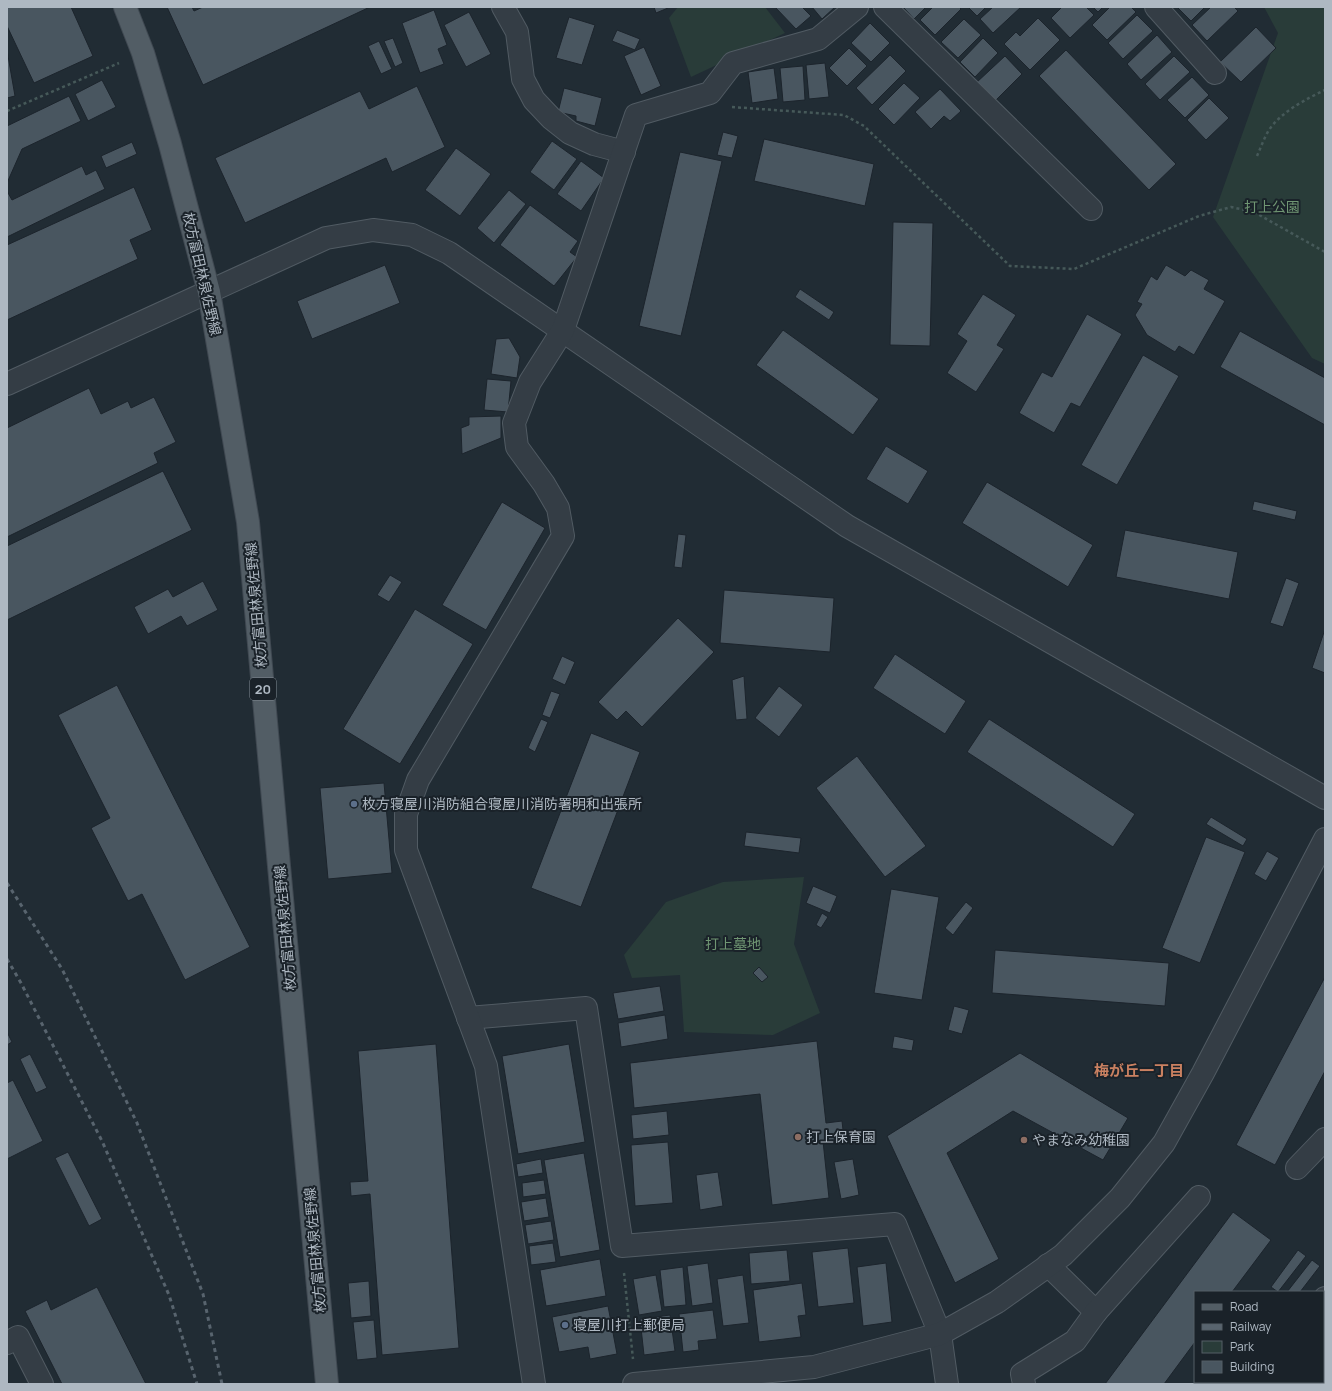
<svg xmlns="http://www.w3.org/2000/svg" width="1332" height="1391" font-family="Manrope,'Noto Sans JP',sans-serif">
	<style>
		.green { fill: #293c39 }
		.building { fill: #495660; stroke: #1c242c }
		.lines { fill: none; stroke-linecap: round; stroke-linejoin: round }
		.minor-casing { stroke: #515b63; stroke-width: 24 }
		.major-casing { stroke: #404952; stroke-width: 24 }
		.path { stroke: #465959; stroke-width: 2.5; stroke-dasharray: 3 3; stroke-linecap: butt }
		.minor { stroke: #343d45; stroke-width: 22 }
		.major { stroke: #525d65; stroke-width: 22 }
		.rail { stroke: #58646e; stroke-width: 3; stroke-dasharray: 4 4; stroke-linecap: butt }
		.service-dot { fill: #5c6f8a; stroke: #1a2229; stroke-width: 1.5 }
		.education-dot { fill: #8d6e63; stroke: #1a2229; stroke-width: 1.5 }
		.labels { text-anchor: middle; stroke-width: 4; stroke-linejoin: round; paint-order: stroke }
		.shield { fill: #1a2229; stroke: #828b94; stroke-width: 1 }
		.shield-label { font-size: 13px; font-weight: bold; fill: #aeb8c2 }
		.park-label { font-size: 14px; fill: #709673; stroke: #1a2229 }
		.street-label { font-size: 14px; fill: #aeb8c2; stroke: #1a2229 }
		.poi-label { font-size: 14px; fill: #aeb8c2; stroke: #1a2229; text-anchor: start }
		.neighbourhood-label { font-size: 15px; font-weight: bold; fill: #ca8161; stroke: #1a2229 }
	</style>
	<rect width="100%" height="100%" fill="#212c34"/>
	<!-- green -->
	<g class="green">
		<path d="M678,7h87l20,26 -94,44 -22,-59z"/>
		<path d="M1264,7h61v357l-13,-6 -99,-141 65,-184z"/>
		<path d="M804,877l-10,67 26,69 -47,22 -89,-3 -4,-57 -48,3 -8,-23 42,-53 57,-20z"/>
	</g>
	<!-- building -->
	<g class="building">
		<path d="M7,7h64l22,49 -59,27 -27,-57z"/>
		<path d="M167,7h25l2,4 9,-4h167l-167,78z"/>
		<path d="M654,7h14v1l-12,5z"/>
		<path d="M775,7h27l9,9 -15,13z"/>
		<path d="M812,7h23l-13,12z"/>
		<path d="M903,7h23l-12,12z"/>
		<path d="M933,7h26l2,2 -26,26 -15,-15z"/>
		<path d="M968,7h18l-9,9z"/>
		<path d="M993,7h28l-28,26 -13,-14z"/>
		<path d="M1062,7h24l8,8 -24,23 -19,-20z"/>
		<path d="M1093,7h10l-5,5z"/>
		<path d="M1110,7h21l5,5 -29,28 -15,-15z"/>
		<path d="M1177,7h28l-14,14z"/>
		<path d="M1211,7h23l4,4 -31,30 -15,-16z"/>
		<path d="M434,10l13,35 -9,4 6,15 -24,9 -18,-50z"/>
		<path d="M469,12l22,42 -25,13 -22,-42z"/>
		<path d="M1137,15l16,16 -30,28 -15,-16z"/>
		<path d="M569,17l26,8 -13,40 -26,-7z"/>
		<path d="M1038,18l22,22 -30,30 -26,-26 12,-12 4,4z"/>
		<path d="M964,19l17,16 -23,23 -17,-16z"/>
		<path d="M870,23l20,20 -19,19 -20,-19z"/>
		<path d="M1256,27l20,21 -35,34 -21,-20z"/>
		<path d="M617,30l23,9 -5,11 -23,-9z"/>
		<path d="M1157,35l15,17 -31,28 -14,-16z"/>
		<path d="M393,38l10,25 -8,4 -11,-26z"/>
		<path d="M983,38l15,15 -23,24 -15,-15z"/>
		<path d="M379,41l13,28 -11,5 -13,-28z"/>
		<path d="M644,47l17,39 -20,9 -17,-39z"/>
		<path d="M849,48l18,18 -20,20 -18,-18z"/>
		<path d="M7,50l8,46 -8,2z"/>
		<path d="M1066,50l110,114 -27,26 -110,-114z"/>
		<path d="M890,55l16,16 -34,34 -16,-17z"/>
		<path d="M1005,56l17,18 -28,28 -18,-19z"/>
		<path d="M1174,56l16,16 -30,28 -15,-16z"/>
		<path d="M825,63l4,34 -20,2 -3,-34z"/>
		<path d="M803,66l2,34 -22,2 -3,-34z"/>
		<path d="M774,68l4,31 -26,4 -4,-31z"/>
		<path d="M1192,77l17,18 -24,23 -18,-18z"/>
		<path d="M102,80l14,27 -28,14 -13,-27z"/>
		<path d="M904,83l16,15 -26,27 -16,-16z"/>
		<path d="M417,86l28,61 -53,25 -6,-14 -141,65 -30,-65 145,-67 9,18z"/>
		<path d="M564,88l38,10 -7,28 -19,-5v-5l-18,-4z"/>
		<path d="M940,89l21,22 -11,10 -6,-5 -13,13 -16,-17z"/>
		<path d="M69,96l12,25 -59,28 -15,34v-57z"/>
		<path d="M1209,98l20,20 -23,22 -19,-20z"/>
		<path d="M723,132l15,4 -6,22 -15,-3z"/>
		<path d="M764,139l110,25 -9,42 -111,-25z"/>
		<path d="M552,141l25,18 -23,31 -24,-18z"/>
		<path d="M132,142l5,12 -31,14 -5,-12z"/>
		<path d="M456,148l35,26 -31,42 -35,-26z"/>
		<path d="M680,152l42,9 -41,175 -42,-10z"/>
		<path d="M581,161l23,17 -23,33 -24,-17z"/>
		<path d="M82,166l4,9 10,-5 9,19 -98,48v-46l5,9z"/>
		<path d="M134,187l18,43 -22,10 8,19 -131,61v-75z"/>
		<path d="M509,190l17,14 -32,39 -17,-15z"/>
		<path d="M530,205l48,36 -8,11 7,5 -23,29 -54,-41z"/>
		<path d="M893,222l40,1 -3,123 -40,-1z"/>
		<path d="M385,265l15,38 -88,36 -15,-38z"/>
		<path d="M1166,265l19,11 6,-6 18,10 -5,9 21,12 -31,54 -15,-9 -4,6 -28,-17 -12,-20 7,-11 -5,-2 14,-26 6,4z"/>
		<path d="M800,289l34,23 -5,8 -34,-23z"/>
		<path d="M983,294l33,21 -19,30 7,4 -28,43 -29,-19 20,-32 -10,-7z"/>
		<path d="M1087,314l35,20 -42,73 -9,-4 -17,30 -35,-20 23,-41 10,5z"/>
		<path d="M783,330l96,69 -26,36 -97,-70z"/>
		<path d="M1240,331l85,47v47l-105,-58z"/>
		<path d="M509,338l11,19 -3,21 -26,-4 5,-35z"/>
		<path d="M1143,355l36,21 -62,109 -36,-20z"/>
		<path d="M487,379l24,2 -3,31 -24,-2z"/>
		<path d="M89,388l12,26 27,-13 3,7 23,-11 22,45 -22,11 4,10 -151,74v-109z"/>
		<path d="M501,416v22l-39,16 -1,-26 8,-3v-8z"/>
		<path d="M886,446l42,25 -20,33 -42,-25z"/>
		<path d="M163,471l29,59 -185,90v-74z"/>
		<path d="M987,482l106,63 -25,42 -106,-64z"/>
		<path d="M1254,501l43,10 -2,9 -43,-10z"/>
		<path d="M502,502l43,26 -59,102 -44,-25z"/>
		<path d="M1125,530l113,22 -9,47 -113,-22z"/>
		<path d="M678,534l8,1 -4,33 -8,-1z"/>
		<path d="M390,575l12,7 -13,20 -12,-7z"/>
		<path d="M1286,578l13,5 -16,44 -13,-4z"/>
		<path d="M203,581l15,29 -31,16 -6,-10 -33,18 -14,-27 34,-18 5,8z"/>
		<path d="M724,590l110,8 -4,54 -110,-9z"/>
		<path d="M415,609l58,35 -73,120 -57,-35z"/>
		<path d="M678,618l36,34 -72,75 -16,-16 -9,9 -19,-18z"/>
		<path d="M1325,629v44l-13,-5z"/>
		<path d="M895,654l71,47 -21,33 -72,-46z"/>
		<path d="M562,656l13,6 -10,23 -13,-6z"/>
		<path d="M744,676l3,43 -11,1 -4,-40z"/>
		<path d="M117,685l133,262 -65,33 -43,-86 -14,7 -37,-73 19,-10 -52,-103z"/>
		<path d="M779,686l24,19 -24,32 -24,-19z"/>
		<path d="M551,691l9,3 -10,24 -8,-3z"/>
		<path d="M541,719l7,3 -13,30 -7,-4z"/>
		<path d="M989,719l146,95 -22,33 -146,-95z"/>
		<path d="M591,733l49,19 -59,155 -50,-19z"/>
		<path d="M857,756l69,90 -41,31 -69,-89z"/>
		<path d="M384,783l8,90 -64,6 -8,-91z"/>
		<path d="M1211,817l36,22 -4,7 -37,-22z"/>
		<path d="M746,832l55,6 -2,15 -55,-7z"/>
		<path d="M1206,837l39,15 -45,111 -38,-15z"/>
		<path d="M1267,851l12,7 -13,23 -12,-7z"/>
		<path d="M813,886l24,10 -7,17 -24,-10z"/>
		<path d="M891,889l48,8 -17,103 -48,-7z"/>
		<path d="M966,902l7,6 -20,27 -8,-7z"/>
		<path d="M822,913l6,4 -7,11 -5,-3z"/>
		<path d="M995,950l174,13 -4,43 -173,-13z"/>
		<path d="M759,967l9,10 -6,5 -9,-9z"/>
		<path d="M1325,977v94l-50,94 -39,-20z"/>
		<path d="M660,986l4,25 -46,8 -5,-26z"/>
		<path d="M954,1006l15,4 -7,24 -14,-4z"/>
		<path d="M665,1015l3,24 -47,8 -3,-24z"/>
		<path d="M7,1032l5,10 -5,3z"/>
		<path d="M894,1036l20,4 -2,11 -20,-3z"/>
		<path d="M817,1041l9,82 16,-2 2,18 -21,2 6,57 -57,7 -12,-111 -126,14 -4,-45z"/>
		<path d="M436,1044l23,304 -77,7 -12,-161 -19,2 -1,-14 18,-1 -10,-130z"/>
		<path d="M569,1044l16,98 -67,12 -16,-98z"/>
		<path d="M1020,1053l108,65 -25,42 -90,-49 -66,42 52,106 -44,24 -68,-147z"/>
		<path d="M30,1054l17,34 -11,5 -16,-34z"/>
		<path d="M13,1080l30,61 -36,18v-76z"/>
		<path d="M667,1111l2,24 -36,4 -2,-24z"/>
		<path d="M668,1142l5,61 -38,3 -4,-61z"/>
		<path d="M68,1152l34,67 -13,7 -34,-68z"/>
		<path d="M584,1153l16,97 -40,7 -16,-97z"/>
		<path d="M541,1159l2,14 -25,4 -2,-13z"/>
		<path d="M853,1159l6,36 -18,4 -7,-37z"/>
		<path d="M718,1172l5,34 -23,4 -4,-35z"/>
		<path d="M544,1180l2,14 -23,3 -1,-14z"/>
		<path d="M546,1198l3,19 -25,4 -3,-19z"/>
		<path d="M1233,1212l38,28 -39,52h-37v50l-31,42h-59z"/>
		<path d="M551,1221l3,19 -26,4 -3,-19z"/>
		<path d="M553,1243l3,19 -25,3 -2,-19z"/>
		<path d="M848,1248l6,55 -36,4 -6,-55z"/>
		<path d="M787,1250l3,31 -39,3 -2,-31z"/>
		<path d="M1298,1250l8,6 -28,36 -7,-5z"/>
		<path d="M600,1259l6,37 -60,10 -6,-36z"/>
		<path d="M1312,1260l8,6 -20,26h-13z"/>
		<path d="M708,1263l5,40 -21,3 -5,-40z"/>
		<path d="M886,1263l6,59 -29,4 -6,-59z"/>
		<path d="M683,1267l3,38 -22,2 -4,-37z"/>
		<path d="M656,1275l6,36 -23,4 -6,-36z"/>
		<path d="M743,1275l6,48 -26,3 -6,-47z"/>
		<path d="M369,1281l2,35 -20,2 -3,-35z"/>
		<path d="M802,1283l4,32 -8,1 3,21 -42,5 -6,-52z"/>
		<path d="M97,1287l49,97h-84l-37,-73 22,-11 4,10z"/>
		<path d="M608,1306l9,48 -27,5 -2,-12 -29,5 -7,-35z"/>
		<path d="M713,1310l4,29 -19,2 1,9 -16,2 -4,-38z"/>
		<path d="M670,1315l5,36 -31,4 -4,-36z"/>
		<path d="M374,1320l3,38 -20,2 -4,-38z"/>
		<path d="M1325,1329v55h-40l1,-2h37v-50z"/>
	</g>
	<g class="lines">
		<!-- minor casing -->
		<g class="minor-casing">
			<g id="minor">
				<path d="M503,7l14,25 6,47 11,21 17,18 19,15 24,11 30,8"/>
				<path d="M885,7l206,202"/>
				<path d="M1156,7l59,66"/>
				<path d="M7,384l319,-146 47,-8 39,5 37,18 398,273 478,272"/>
				<path d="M468,1018l118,-10 36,238 273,-22 45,110 7,50"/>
				<path d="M1297,1168l28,-29"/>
				<path d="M1048,1265l48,47"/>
				<path d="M1323,1301l2,-3"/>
				<path d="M7,1343l11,-6 24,47"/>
				<path d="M534,1384l-48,-318 -80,-216v-36l12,-34 145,-244 -5,-28 -14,-24 -27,-37 -3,-24 16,-41 33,-52 73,-215 74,-22 23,-30 85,-24 39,-32"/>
				<path d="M634,1384l180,-17 126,-33 57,-32 66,-47 57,-57 44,-55 39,-70 122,-234"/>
				<path d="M1024,1384l-2,-10 53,-33 21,-29 103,-115"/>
				<path d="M1237,1384l3,-2"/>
			</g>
		</g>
		<!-- major casing -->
		<g class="major-casing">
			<path id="major" d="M125,7l18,46 27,91 39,148 39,230 31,344 48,518"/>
		</g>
		<!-- path -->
		<g class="path">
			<path d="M732,107l112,8 20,11 146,140 64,3 125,-53 32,-9 23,5 71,40"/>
			<path d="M7,111l112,-48"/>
			<path d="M1257,156c4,-9 7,-18 12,-26 12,-18 37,-31 56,-40"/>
			<path d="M624,1273l9,86"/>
		</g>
		<!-- minor -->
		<use href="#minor" class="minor"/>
		<!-- major -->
		<use href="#major" class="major"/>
		<!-- rail -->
		<g class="rail">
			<path d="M7,883l55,86 75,154 66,171 19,90"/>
			<path d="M7,959l14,24 81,158 67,154 28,89"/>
		</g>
	</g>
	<!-- markers -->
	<g class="service-dot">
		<circle cx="354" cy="804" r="4"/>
		<circle cx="565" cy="1325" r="4"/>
	</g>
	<g class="education-dot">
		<circle cx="798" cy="1137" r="4"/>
		<circle cx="1024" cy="1140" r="4"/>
	</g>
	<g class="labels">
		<!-- shield labels -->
		<rect class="shield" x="250" y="678" width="26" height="22" rx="3"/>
		<g class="shield-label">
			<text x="263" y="694">20</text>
		</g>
		<!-- park labels -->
		<g class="park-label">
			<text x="1272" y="212">打上公園</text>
			<text x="733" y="949">打上墓地</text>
		</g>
		<!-- street labels -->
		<g class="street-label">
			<text transform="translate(202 274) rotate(77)" y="5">枚方富田林泉佐野線</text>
			<text transform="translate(256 605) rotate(-95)" y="5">枚方富田林泉佐野線</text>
			<text transform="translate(285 928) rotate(-95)" y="5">枚方富田林泉佐野線</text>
			<text transform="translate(315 1250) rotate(-95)" y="5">枚方富田林泉佐野線</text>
		</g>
		<!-- poi labels -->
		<g class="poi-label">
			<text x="362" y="809">枚方寝屋川消防組合寝屋川消防署明和出張所</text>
			<text x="806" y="1142">打上保育園</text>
			<text x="1032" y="1145">やまなみ幼稚園</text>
			<text x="573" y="1330">寝屋川打上郵便局</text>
		</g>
		<!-- neighbourhood labels -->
		<g class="neighbourhood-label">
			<text x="1139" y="1076">梅が丘一丁目</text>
		</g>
	</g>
	<!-- border -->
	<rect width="1332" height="1391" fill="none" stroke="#aeb8c2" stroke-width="16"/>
	<!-- legend -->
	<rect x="1194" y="1291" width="130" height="92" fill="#1a2229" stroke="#555e66"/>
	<rect x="1202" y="1304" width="20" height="6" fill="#525d65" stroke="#555e66"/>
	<text x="1230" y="1311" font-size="12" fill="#aeb8c2">Road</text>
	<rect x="1202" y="1324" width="20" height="6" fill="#58646e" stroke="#555e66"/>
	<text x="1230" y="1331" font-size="12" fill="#aeb8c2">Railway</text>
	<rect x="1202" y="1341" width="20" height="12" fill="#293c39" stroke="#555e66"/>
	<text x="1230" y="1351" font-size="12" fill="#aeb8c2">Park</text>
	<rect x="1202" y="1361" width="20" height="12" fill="#495660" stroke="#555e66"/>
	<text x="1230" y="1371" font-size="12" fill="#aeb8c2">Building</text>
</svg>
